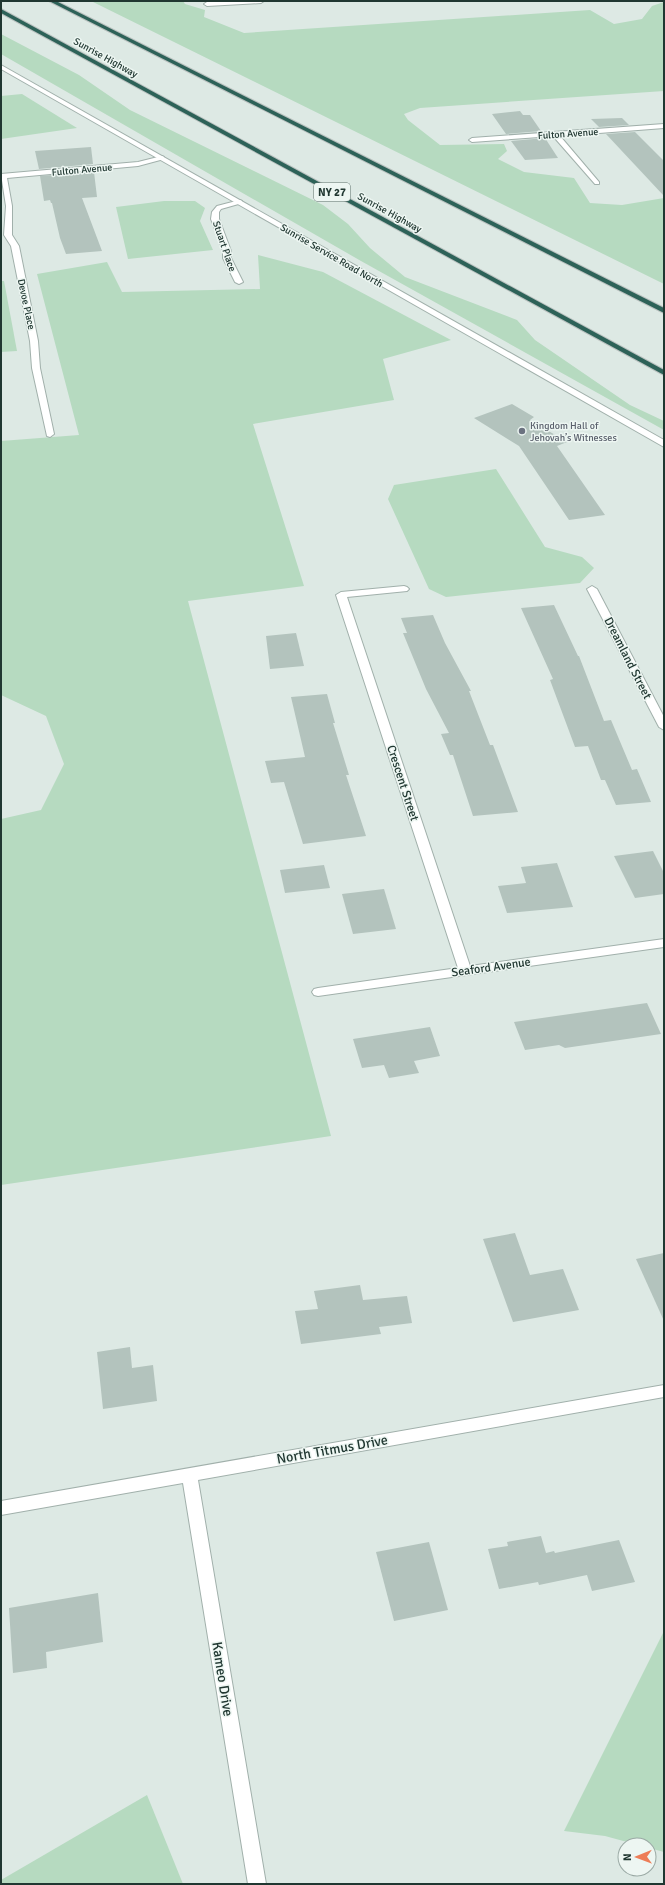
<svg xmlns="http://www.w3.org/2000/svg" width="665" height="1885" font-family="Signika,sans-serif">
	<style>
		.green { fill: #b6dac0 }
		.building { fill: #b3c3bd }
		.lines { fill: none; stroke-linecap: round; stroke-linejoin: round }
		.minor-casing { stroke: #a1b0ab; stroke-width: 2 }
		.tertiary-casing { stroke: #a1b0ab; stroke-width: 2 }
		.motorway-casing { stroke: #bcc3c1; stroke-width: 2 }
		.minor { fill: #fff; fill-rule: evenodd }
		.tertiary { fill: #fff; fill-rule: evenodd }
		.motorway { fill: #2d6258; fill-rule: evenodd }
		.worship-dot { fill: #6b7280; stroke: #edf6f2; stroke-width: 1.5 }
		.labels { text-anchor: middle; stroke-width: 3; stroke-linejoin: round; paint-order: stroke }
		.far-street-label { font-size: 10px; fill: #203731; stroke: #edf6f2 }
		.far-worship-label { font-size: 10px; fill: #5b616d; stroke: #edf6f2; text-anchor: start }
		.shield { fill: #edf6f2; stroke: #5e706b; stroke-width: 1 }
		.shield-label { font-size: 11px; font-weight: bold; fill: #203731 }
		.street-label { font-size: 12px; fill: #203731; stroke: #edf6f2 }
		.near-street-label { font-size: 14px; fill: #203731; stroke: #edf6f2 }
	</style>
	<rect width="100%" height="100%" fill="#dde9e4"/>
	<!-- green -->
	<g class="green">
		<path d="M91,1h92l2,3 20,6 -1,7 40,16 346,-23 24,14 28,-5 10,-13 12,-4v89l-244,17 -16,6 4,6 32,25 64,-1 3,7 -9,8 26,13 50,6 16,25 32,2 42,-7v86z"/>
		<path d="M1,34l78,41 51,35 193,95 25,19 22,24 35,29 112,43 18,20 95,65 34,16v9l-303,-169 -360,-207z"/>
		<path d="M22,94l55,34 -76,11v-43z"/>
		<path d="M164,201h31l10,7 -5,13 13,29 -85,9 -12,-52z"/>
		<path d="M258,255l65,17 128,68 -68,19 11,41 -141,24 51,162 -116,15 143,535 -330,49v-366l40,-9 23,-46 -18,-48 -45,-21v-254l78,-6 -42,-161 70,-12 15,30 138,-3z"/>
		<path d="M1,281h3l13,70 -16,1z"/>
		<path d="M496,469l49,78 37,10 12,11 -14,15 -134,14 -17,-8 -41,-90 6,-14z"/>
		<path d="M664,1631v221l-15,-4v-3h-11l-33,-9 -41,-5z"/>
		<path d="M147,1795l36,89h-182v-4z"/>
	</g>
	<!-- building -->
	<g class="building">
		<path d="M520,111l3,4h7l11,16 -35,3 -14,-20z"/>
		<path d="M622,118l7,7 -30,2 -8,-8z"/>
		<path d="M635,132l29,29v35l-58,-62z"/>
		<path d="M545,138l13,20 -33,2 -14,-19z"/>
		<path d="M91,147l2,17 -54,5 -4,-18z"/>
		<path d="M94,172l3,25 -15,1 20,53 -36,3 -6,-16 -8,-35h-1l-1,-3 -6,1 -4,-25z"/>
		<path d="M512,404l22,13 -4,3 37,22 -10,4 48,69 -36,5 -50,-74 -45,-28z"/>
		<path d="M554,605l24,51h1l25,65 7,-1 21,50 5,-1 14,33 -35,3 -11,-25h-4l-13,-34 -13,1 -25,-67 3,-1 -32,-71z"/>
		<path d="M433,615l12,28 26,48h-2l21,54h3l25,67 -45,4 -20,-61h-3l-9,-21 8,-1 -23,-44 -23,-56h4l-6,-15z"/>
		<path d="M296,633l8,33 -34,3 -4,-33z"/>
		<path d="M327,694l8,29h-2l16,52h-3l20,61 -63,8 -19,-62 -13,1 -6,-22 40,-4 -14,-60z"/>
		<path d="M653,851l11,22v21l-29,4 -21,-42z"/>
		<path d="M557,863l16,44 -66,6 -9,-27 28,-3 -5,-16z"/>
		<path d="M324,865l6,23 -45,5 -5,-23z"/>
		<path d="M384,889l12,40 -43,5 -11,-40z"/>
		<path d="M647,1003l14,31 -96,14 -6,-3 -34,5 -11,-28z"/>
		<path d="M430,1027l10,29 -26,5 5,12 -30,5 -5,-13 -22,3 -9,-29z"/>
		<path d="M515,1233l15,42 33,-6 16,41 -66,12 -30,-83z"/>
		<path d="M664,1253v68l-28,-62z"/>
		<path d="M360,1285l3,15 44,-4 5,27 -33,4 2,7 -80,10 -6,-33 23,-2 -4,-18z"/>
		<path d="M130,1347l2,21 21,-3 4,36 -54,8 -6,-57z"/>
		<path d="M541,1536l5,17 8,-2 1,2 64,-13 16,42 -43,9 -5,-16 -48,10 -1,-3 -39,7 -11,-40 20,-3 -1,-4z"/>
		<path d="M429,1542l19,68 -54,11 -18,-69z"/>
		<path d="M98,1593l5,49 -57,10 1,16 -34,5 -4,-65z"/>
	</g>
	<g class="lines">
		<!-- minor casing -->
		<g class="minor-casing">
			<g id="minor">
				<path d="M231,1h33l-3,2 -54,3 -3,-2 3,-2z"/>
				<path d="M664,124v4l-104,8 39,46v2h-4l-42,-48 -81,6 -3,-2 3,-2z"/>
				<path d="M162,156l2,1v2l-26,7 -131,12 5,28v29l7,11 19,95 2,27 14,66 -4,3 -3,-1 -15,-68 -2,-27 -19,-95 -7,-11 2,-29 -5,-32 137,-12z"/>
				<path d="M240,200l2,1v2l-21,6 -2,3v7l12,32v7l12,24 -4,2 -4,-2 -12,-24v-7l-12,-32 1,-7 5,-6z"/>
				<path d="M404,586l3,1 2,2 -2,2 -60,6 123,369 194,-27v8l-346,49 -4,-1 -2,-3 2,-3 4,-1 140,-20 -122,-373 5,-3z"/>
				<path d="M592,586l5,3 67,128v13l-5,-3 -72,-138z"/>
				<path d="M664,1385v12l-466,83 68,404h-18l-65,-401 -182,32v-14z"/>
			</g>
		</g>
		<!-- tertiary casing -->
		<g class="tertiary-casing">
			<path id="tertiary" d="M1,65l663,375v7l-663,-378z"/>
		</g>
		<!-- motorway casing -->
		<g class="motorway-casing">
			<g id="motorway">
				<path d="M49,1h7l608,307v5z"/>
				<path d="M1,9l663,361v5l-663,-362z"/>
			</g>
		</g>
		<!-- minor -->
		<use href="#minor" class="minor"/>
		<!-- tertiary -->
		<use href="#tertiary" class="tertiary"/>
		<!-- motorway -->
		<use href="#motorway" class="motorway"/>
	</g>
	<!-- markers -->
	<circle class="worship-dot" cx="522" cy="431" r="4"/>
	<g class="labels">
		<!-- far-street labels -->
		<g class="far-street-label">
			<text transform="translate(106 57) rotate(29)" y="4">Sunrise Highway</text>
			<text transform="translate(568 133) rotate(-4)" y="4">Fulton Avenue</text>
			<text transform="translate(82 169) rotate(-5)" y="4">Fulton Avenue</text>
			<text transform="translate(390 212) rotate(29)" y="4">Sunrise Highway</text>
			<text transform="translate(225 246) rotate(71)" y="4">Stuart Place</text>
			<text transform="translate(332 255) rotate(30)" y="4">Sunrise Service Road North</text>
			<text transform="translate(27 304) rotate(78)" y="4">Devoe Place</text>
		</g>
		<!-- far-worship labels -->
		<g class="far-worship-label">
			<text x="530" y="429">Kingdom Hall of<tspan x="530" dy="12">Jehovah’s Witnesses</tspan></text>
		</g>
		<!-- shield labels -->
		<rect class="shield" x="314" y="183" width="36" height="18" rx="3"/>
		<g class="shield-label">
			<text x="332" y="196">NY 27</text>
		</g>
		<!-- street labels -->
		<g class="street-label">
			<text transform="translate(628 658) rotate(63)" y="4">Dreamland Street</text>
			<text transform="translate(403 783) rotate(72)" y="4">Crescent Street</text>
			<text transform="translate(491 967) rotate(-8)" y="4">Seaford Avenue</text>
		</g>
		<!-- near-street labels -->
		<g class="near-street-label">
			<text transform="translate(332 1449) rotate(-10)" y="5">North Titmus Drive</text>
			<text transform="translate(223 1679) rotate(81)" y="5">Kameo Drive</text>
		</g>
	</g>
	<!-- border -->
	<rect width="665" height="1885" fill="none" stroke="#203731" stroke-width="4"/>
	<!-- north arrow -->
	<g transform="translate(637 1857) rotate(269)"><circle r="19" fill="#edf6f2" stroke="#9baaa5"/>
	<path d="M0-3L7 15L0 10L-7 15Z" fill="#ed7d57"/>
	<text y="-6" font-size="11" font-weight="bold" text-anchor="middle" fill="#203731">N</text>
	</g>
</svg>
